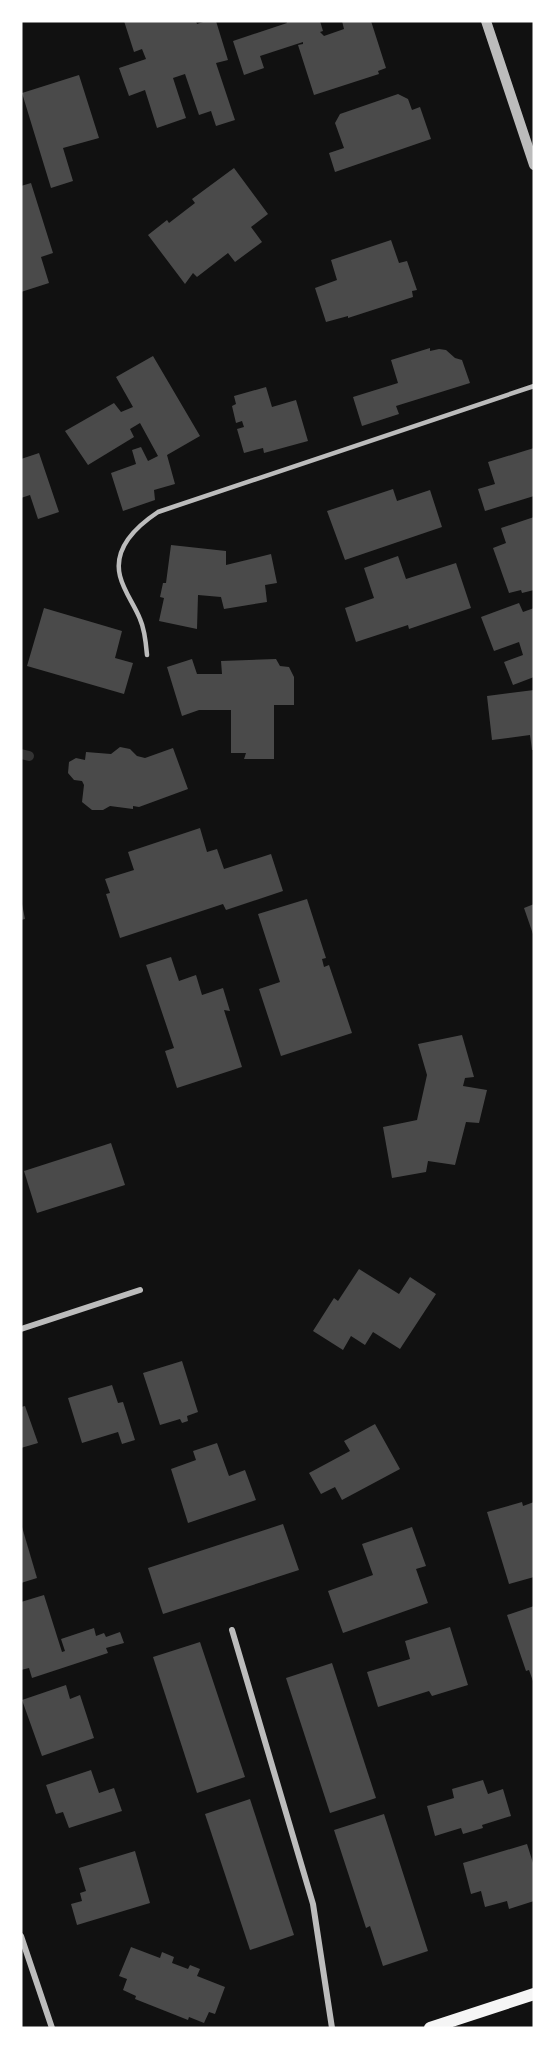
<svg xmlns="http://www.w3.org/2000/svg" width="555" height="2049" font-family="'Source Sans 3',sans-serif">
	<style>
		.lines { fill: none; stroke-linecap: round; stroke-linejoin: round }
		.stream { stroke: #333; stroke-width: 10 }
		.building { fill: #4a4a4a }
		.service { stroke: #bcbcbc; stroke-width: 4.5 }
		.minor { stroke: #bcbcbc; stroke-width: 6 }
		.tertiary { stroke: #bcbcbc; stroke-width: 10 }
		.secondary { stroke: #f5f5f5; stroke-width: 12 }
	</style>
	<rect width="100%" height="100%" fill="#111"/>
	<g class="lines">
		<!-- stream -->
		<path class="stream" d="M21,754l8,2"/>
	</g>
	<!-- building -->
	<g class="building">
		<path d="M124,21h72l1,3 9,-3h10l12,39 -12,3 19,57 -19,6 -5,-15 -12,4 -14,-41 -12,4 13,40 -29,10 -12,-38 -16,6 -10,-28 27,-9 -4,-10 -8,3z"/>
		<path d="M286,21h34l3,10 -3,1 4,4 20,-7 -2,-8h29l15,47 -8,3 1,3 -65,21 -16,-50 5,-1v-2l-43,14 4,12 -20,7 -11,-34 54,-18z"/>
		<path d="M79,75l20,63 -36,10 10,33 -22,7 -29,-95z"/>
		<path d="M398,94l10,5 4,11 8,-3 11,32 -96,33 -6,-19 15,-5 -9,-25 5,-9z"/>
		<path d="M234,168l34,46 -17,13 11,15 -27,20 -7,-9 -31,24 -4,-4 -8,11 -37,-49 19,-15 2,3 26,-20 -3,-4z"/>
		<path d="M31,183l22,70 -12,4 8,26 -28,9v-106z"/>
		<path d="M391,240l8,23 8,-2 10,29 -5,1 1,6 -65,21v-2l-22,6 -11,-34 22,-8 -6,-20z"/>
		<path d="M430,348v3l9,-2 7,1 9,8 7,2 8,23 -74,23 3,8 -37,12 -9,-29 45,-14 -7,-23z"/>
		<path d="M153,356l47,80 -33,19 8,29 -21,6 1,10 -32,11 -12,-38 25,-9 -4,-14 9,-3 7,14 10,-5 -18,-33 -10,6 4,8 -46,28 -23,-34 49,-28 7,9 12,-5 -17,-30z"/>
		<path d="M266,387l6,20 24,-7 12,41 -44,12 -1,-5 -19,5 -7,-24 7,-2 -2,-6 -6,2 -4,-17 4,-2 -2,-8z"/>
		<path d="M534,448v48l-49,15 -7,-22 17,-5 -7,-22z"/>
		<path d="M39,453l20,59 -21,7 -8,-24 -9,3v-39z"/>
		<path d="M393,489l4,12 33,-11 12,37 -97,33 -18,-49z"/>
		<path d="M534,517v73l-12,3 -1,-3 -12,3 -16,-45 13,-5 -5,-15z"/>
		<path d="M171,545l55,6v14l45,-11 6,29 -12,2 2,17 -43,7 -3,-12 -23,-2 -1,34 -38,-8 5,-23 -4,-1 3,-14h3z"/>
		<path d="M398,556l8,23 50,-16 15,45 -62,21 -1,-4 -52,17 -11,-34 29,-10 -10,-30z"/>
		<path d="M519,603l4,9 11,-4v69l-21,8 -9,-23 19,-7 -4,-13 -25,9 -13,-34z"/>
		<path d="M44,608l78,23 -7,27 18,5 -9,31 -97,-28z"/>
		<path d="M192,659l5,15h25l-1,-13 55,-2 4,7 9,1 5,10v28h-20v54h-30l2,-6h-15v-43h-32l-17,6 -15,-49z"/>
		<path d="M534,690v60h-2l-2,-15 -38,5 -5,-44z"/>
		<path d="M120,747l10,2 7,7 8,2 28,-10 15,41 -49,18 -6,-1v3l-23,-3 -7,4h-11l-10,-8 2,-17 -2,-4 -8,-1 -6,-7 1,-11 7,-4 9,2 1,-8 25,2z"/>
		<path d="M200,828l7,24 10,-3 7,20 47,-15 12,37 -57,19 -3,-6 -103,34 -14,-44 4,-1 -5,-14 29,-9 -6,-18z"/>
		<path d="M307,899l19,59 -4,1 2,8 5,-2 23,68 -71,23 -22,-67 21,-7 -22,-68z"/>
		<path d="M22,904l3,15 -4,1v-15z"/>
		<path d="M534,904v33l-10,-29z"/>
		<path d="M171,957l8,24 17,-6 6,20 21,-7 7,23 -6,-1 18,57 -65,21 -12,-37 9,-3 -28,-83z"/>
		<path d="M462,1035l12,42 -9,1 -2,8 24,4 -8,33 -13,-1 -11,43 -27,-4 -2,11 -34,6 -9,-51 34,-7 10,-45 -9,-31z"/>
		<path d="M111,1143l14,42 -88,28 -13,-42z"/>
		<path d="M359,1269l40,25 11,-17 26,17 -36,55 -27,-17 -8,13 -14,-9 -8,14 -30,-19 21,-33 4,3z"/>
		<path d="M182,1361l16,51 -11,4 1,5 -6,2 -2,-4 -20,6 -17,-52z"/>
		<path d="M112,1385l6,18 5,-1 12,38 -13,4 -4,-12 -36,11 -14,-45z"/>
		<path d="M25,1406l13,37 -17,5v-41z"/>
		<path d="M375,1424l25,45 -58,31 -7,-13 -14,7 -12,-21 41,-22 -6,-10z"/>
		<path d="M217,1443l12,33 16,-6 11,30 -68,23 -17,-54 25,-9 -3,-9z"/>
		<path d="M522,1502l1,4 11,-4v75l-25,7 -22,-72z"/>
		<path d="M283,1524l16,46 -136,44 -15,-46z"/>
		<path d="M22,1527l15,51 -16,5v-55z"/>
		<path d="M412,1527l14,39 -10,3 12,34 -85,30 -15,-42 45,-16 -11,-31z"/>
		<path d="M44,1595l18,57 3,-1 -4,-12 33,-11 2,8 8,-3 2,4 14,-5 4,11 -18,5 2,5 -76,25 -3,-10 -8,2v-68z"/>
		<path d="M534,1606v78l-5,-14 -3,1 -19,-56z"/>
		<path d="M450,1627l18,58 -36,11 -3,-5 -51,16 -11,-35 43,-13 -5,-18z"/>
		<path d="M200,1642l45,135 -48,16 -44,-136z"/>
		<path d="M332,1663l44,135 -46,15 -44,-135z"/>
		<path d="M66,1685l4,14 10,-4 14,43 -52,18 -20,-56z"/>
		<path d="M91,1770l8,23 15,-5 8,23 -53,17 -6,-16 -7,2 -10,-29z"/>
		<path d="M483,1780l5,14 15,-5 8,27 -29,9 1,3 -20,6 -2,-6 -26,8 -8,-30 27,-8 -2,-9z"/>
		<path d="M250,1799l44,136 -44,15 -45,-136z"/>
		<path d="M384,1814l44,137 -45,15 -13,-40 -4,2 -32,-98z"/>
		<path d="M527,1844l7,22v35l-25,8 -2,-8 -22,6 -4,-16 -10,3 -8,-31z"/>
		<path d="M135,1851l15,52 -73,22 -6,-21 11,-3 -2,-8 6,-2 -7,-23z"/>
		<path d="M131,1947l29,11 2,-6 12,5 -2,6 16,6 2,-4 10,4 -3,7 28,11 -10,27 -6,-2 -5,11 -15,-6 -1,3 -53,-21 1,-3 -13,-6 4,-11 -8,-3z"/>
	</g>
	<g class="lines">
		<!-- service -->
		<path class="service" d="M147,655c-1,-12 -2,-25 -7,-36 -6,-15 -16,-27 -20,-43 -7,-28 17,-50 38,-64l376,-126"/>
		<!-- minor -->
		<g class="minor">
			<path d="M21,1329l119,-39"/>
			<path d="M232,1630l81,274 19,124"/>
			<path d="M21,1936l31,92"/>
		</g>
		<!-- tertiary -->
		<path class="tertiary" d="M486,21l48,144"/>
		<!-- secondary -->
		<path class="secondary" d="M430,2028l104,-34"/>
	</g>
	<!-- border -->
	<rect width="555" height="2049" fill="none" stroke="#ffffff" stroke-width="45"/>
</svg>
